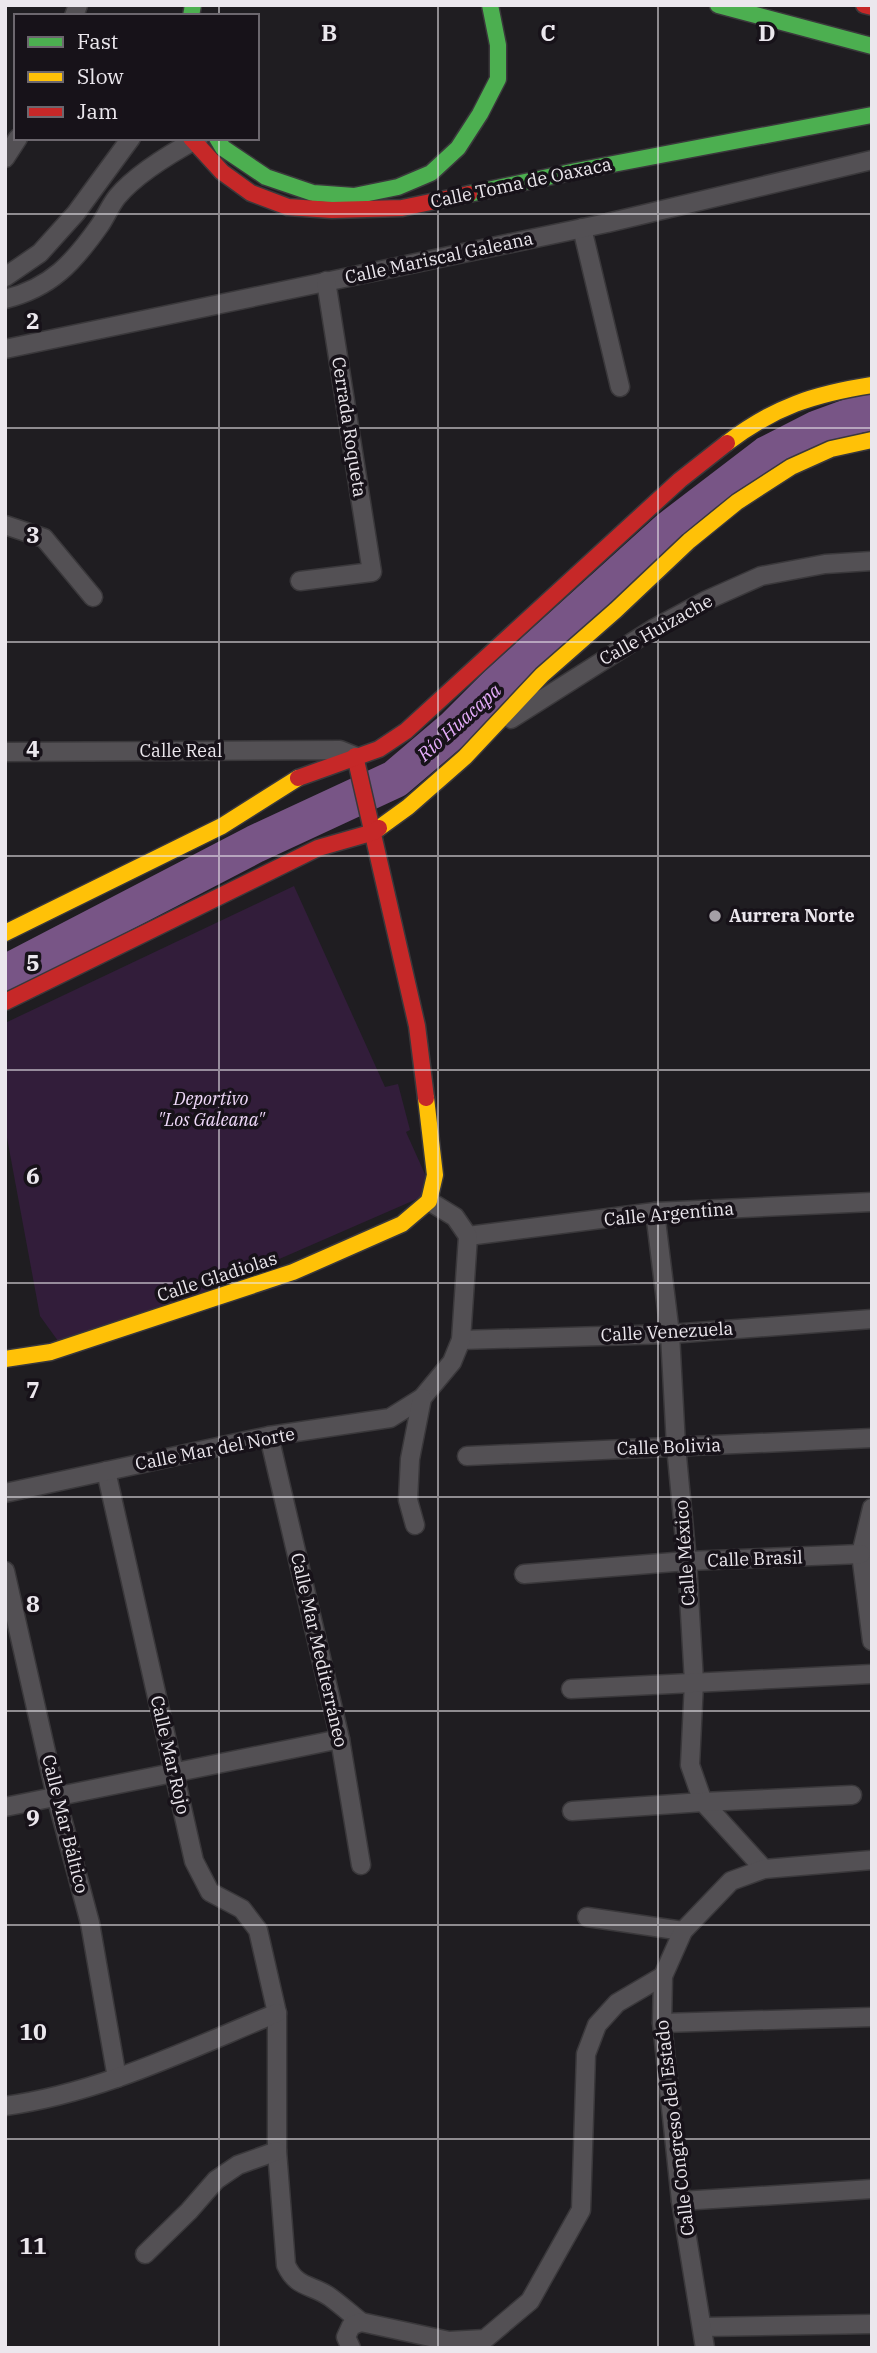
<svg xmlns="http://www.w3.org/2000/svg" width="877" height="2353" font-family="'IBM Plex Serif',serif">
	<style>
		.green { fill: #321d3a }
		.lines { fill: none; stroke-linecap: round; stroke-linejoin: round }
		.river { stroke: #785586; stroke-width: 38 }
		.street-casing { stroke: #3a383b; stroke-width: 21 }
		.fast-casing { stroke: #3a383b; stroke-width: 19 }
		.slow-casing { stroke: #3a383b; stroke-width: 19 }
		.jam-casing { stroke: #3a383b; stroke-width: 19 }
		.street { stroke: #535054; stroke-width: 18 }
		.fast { stroke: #4caf50; stroke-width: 16 }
		.slow { stroke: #ffc107; stroke-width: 16 }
		.jam { stroke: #c62828; stroke-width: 16 }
		.grid { fill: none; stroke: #ebe7ed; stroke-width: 2; stroke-opacity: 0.55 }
		.poi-dot { fill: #a4a0a6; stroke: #171219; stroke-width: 2.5 }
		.labels { text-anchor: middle; stroke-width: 7; stroke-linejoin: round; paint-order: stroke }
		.street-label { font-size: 18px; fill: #ebe7ed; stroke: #171219 }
		.poi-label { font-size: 18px; font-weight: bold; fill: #ebe7ed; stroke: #171219; text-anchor: start }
		.park-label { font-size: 18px; font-style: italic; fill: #f1dafb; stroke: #171219 }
		.water-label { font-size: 19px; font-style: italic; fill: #e5acfb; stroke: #171219 }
		.grid-label { font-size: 23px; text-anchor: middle; font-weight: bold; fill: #ebe7ed; stroke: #171219; stroke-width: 7; stroke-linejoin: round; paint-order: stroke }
	</style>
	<rect width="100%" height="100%" fill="#1f1d21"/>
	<!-- green -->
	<path class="green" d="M294,886l91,201 13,-3 12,46 -4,2 27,60 -367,160 -26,-36 -35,-189v-104z"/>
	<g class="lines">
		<!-- river -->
		<path class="river" d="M5,974l250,-130 140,-65 60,-51 44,-44 170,-154 98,-75 51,-26 41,-15 13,-2"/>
		<!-- street casing -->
		<g class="street-casing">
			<g id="street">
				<path d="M74,16l4,-11"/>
				<path d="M5,158l13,-20"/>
				<path d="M582,228l38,159"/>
				<path d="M5,277l35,-24 36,-40 55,-75"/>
				<path d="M5,299c46,-11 69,-37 95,-74 6,-9 10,-19 17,-28 19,-23 56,-45 82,-59"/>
				<path d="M5,349l602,-126 265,-63"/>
				<path d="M5,525l39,13 49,59"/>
				<path d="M300,581l72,-9 -46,-291"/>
				<path d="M511,719l142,-90 54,-29 54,-24 64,-12 47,-3"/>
				<path d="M5,752l335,-2 15,6"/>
				<path d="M655,1212l15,122 6,112 11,115 7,121 -4,83 13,37 61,67"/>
				<path d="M468,1236l187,-24 217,-10"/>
				<path d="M461,1340l209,-6 202,-15"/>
				<path d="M269,1436l71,303 21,126"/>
				<path d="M467,1456l405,-18"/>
				<path d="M106,1471l88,390 16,31 32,17 16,21 19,83v138l9,114c11,24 26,19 44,32 11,8 21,17 31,25"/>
				<path d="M5,1493l264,-57 121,-18 32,-20 30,-36 9,-22 7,-104 -13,-19 -26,-16"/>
				<path d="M872,1508l-11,46 11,87"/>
				<path d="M415,1525l-7,-25 2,-41 12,-61"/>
				<path d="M5,1571l51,225 34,127 27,155"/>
				<path d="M524,1574l163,-13 174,-7"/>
				<path d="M571,1689l301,-15"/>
				<path d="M5,1807l335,-68"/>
				<path d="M572,1811l131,-9 149,-7"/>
				<path d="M587,1917l96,14"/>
				<path d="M662,2023l210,-6"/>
				<path d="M5,2106c95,-13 184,-57 272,-93"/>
				<path d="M681,2201l191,-12"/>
				<path d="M145,2254l44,-43 27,-31 22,-15 39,-14"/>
				<path d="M703,2327l169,-3"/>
				<path d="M351,2348l-5,-11 5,-11 10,-4 88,19 36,-2 45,-38 51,-91 5,-156 11,-29 20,-22 46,-27"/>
				<path d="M705,2348l-24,-147 -19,-178 1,-47 20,-45 48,-50 33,-12 108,-9"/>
			</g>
		</g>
		<!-- fast casing -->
		<g class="fast-casing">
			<g id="fast">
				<path d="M718,5l154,41"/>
				<path d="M191,16l2,-11"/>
				<path d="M217,138l6,10 43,29 47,16 41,3 44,-9 33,-14 27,-25 22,-34 18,-35v-34l-8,-40"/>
				<path d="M469,194l107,-23 296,-56"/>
			</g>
		</g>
		<!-- slow casing -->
		<g class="slow-casing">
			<g id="slow">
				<path d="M727,443c47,-36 87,-49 145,-58"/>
				<path d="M379,828l29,-21 57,-50 77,-82 74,-65 73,-69 48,-39 54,-35 40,-18 41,-9"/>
				<path d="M5,933l217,-107 76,-48"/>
				<path d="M5,1359l46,-7 242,-80 109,-48 27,-23 6,-26 -9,-77"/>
			</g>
		</g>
		<!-- jam casing -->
		<g class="jam-casing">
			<g id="jam">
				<path d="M864,5l8,2"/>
				<path d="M191,138l31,34 29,21 37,14 44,3 70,-2 67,-14"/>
				<path d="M355,756l62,270 9,72"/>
				<path d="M298,778l81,-29 27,-18 274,-251 47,-37"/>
				<path d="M5,1002l313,-154 56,-16 5,-4"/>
			</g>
		</g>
		<!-- street -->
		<use href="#street" class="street"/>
		<!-- fast -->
		<use href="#fast" class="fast"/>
		<!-- slow -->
		<use href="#slow" class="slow"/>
		<!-- jam -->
		<use href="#jam" class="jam"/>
	</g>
	<!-- grid -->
	<path class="grid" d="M219,5v11M438,5v2343M658,5v2343M219,138v2210M5,214h867M5,428h867M5,642h867M5,856h867M5,1070h867M5,1283h867M5,1497h867M5,1711h867M5,1925h867M5,2139h867"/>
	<!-- markers -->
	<circle class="poi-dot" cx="715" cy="916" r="7"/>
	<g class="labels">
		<!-- street labels -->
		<g class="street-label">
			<text transform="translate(521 183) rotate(-12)" y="6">Calle Toma de Oaxaca</text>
			<text transform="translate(439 258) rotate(-12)" y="6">Calle Mariscal Galeana</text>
			<text transform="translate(349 427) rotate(81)" y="6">Cerrada Roqueta</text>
			<text transform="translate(656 630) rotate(-29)" y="6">Calle Huizache</text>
			<text x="181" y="757">Calle Real</text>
			<text transform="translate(669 1214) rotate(-5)" y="6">Calle Argentina</text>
			<text transform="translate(217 1277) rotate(-18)" y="6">Calle Gladiolas</text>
			<text transform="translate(667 1332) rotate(-3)" y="6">Calle Venezuela</text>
			<text transform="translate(669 1447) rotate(-2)" y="6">Calle Bolivia</text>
			<text transform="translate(215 1449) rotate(-11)" y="6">Calle Mar del Norte</text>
			<text transform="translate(685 1553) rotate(-94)" y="6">Calle México</text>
			<text transform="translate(755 1559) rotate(-2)" y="6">Calle Brasil</text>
			<text transform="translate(319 1650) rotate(77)" y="6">Calle Mar Mediterráneo</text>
			<text transform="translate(170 1755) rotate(77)" y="6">Calle Mar Rojo</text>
			<text transform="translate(65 1824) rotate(76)" y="6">Calle Mar Báltico</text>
			<text transform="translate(675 2128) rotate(-97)" y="6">Calle Congreso del Estado</text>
		</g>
		<!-- poi labels -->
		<g class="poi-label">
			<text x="729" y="922">Aurrera Norte</text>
		</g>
		<!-- park labels -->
		<g class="park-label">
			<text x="211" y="1105">Deportivo<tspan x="211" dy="21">"Los Galeana"</tspan></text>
		</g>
		<!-- water labels -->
		<g class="water-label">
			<text transform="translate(459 722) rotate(-42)" y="7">Río Huacapa</text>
		</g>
	</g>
	<g class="grid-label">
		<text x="329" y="41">B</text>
		<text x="548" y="41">C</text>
		<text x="767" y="41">D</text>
		<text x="33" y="329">2</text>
		<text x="33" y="543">3</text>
		<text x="33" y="757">4</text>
		<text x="33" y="971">5</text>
		<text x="33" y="1184">6</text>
		<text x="33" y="1398">7</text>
		<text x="33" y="1612">8</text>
		<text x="33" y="1826">9</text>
		<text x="33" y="2040">10</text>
		<text x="33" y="2254">11</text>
	</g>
	<!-- border -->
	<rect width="877" height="2353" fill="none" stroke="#ebe7ed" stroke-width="14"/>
	<!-- legend -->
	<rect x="14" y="14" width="245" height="126" fill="#171219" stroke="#6c676e" stroke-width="2"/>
	<rect x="28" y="37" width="35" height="10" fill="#4caf50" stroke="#6c676e" stroke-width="2"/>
	<text x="77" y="49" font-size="21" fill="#ebe7ed">Fast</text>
	<rect x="28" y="72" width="35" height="10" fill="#ffc107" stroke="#6c676e" stroke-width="2"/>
	<text x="77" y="84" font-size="21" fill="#ebe7ed">Slow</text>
	<rect x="28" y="107" width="35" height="10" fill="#c62828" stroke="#6c676e" stroke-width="2"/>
	<text x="77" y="119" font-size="21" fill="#ebe7ed">Jam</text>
</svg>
